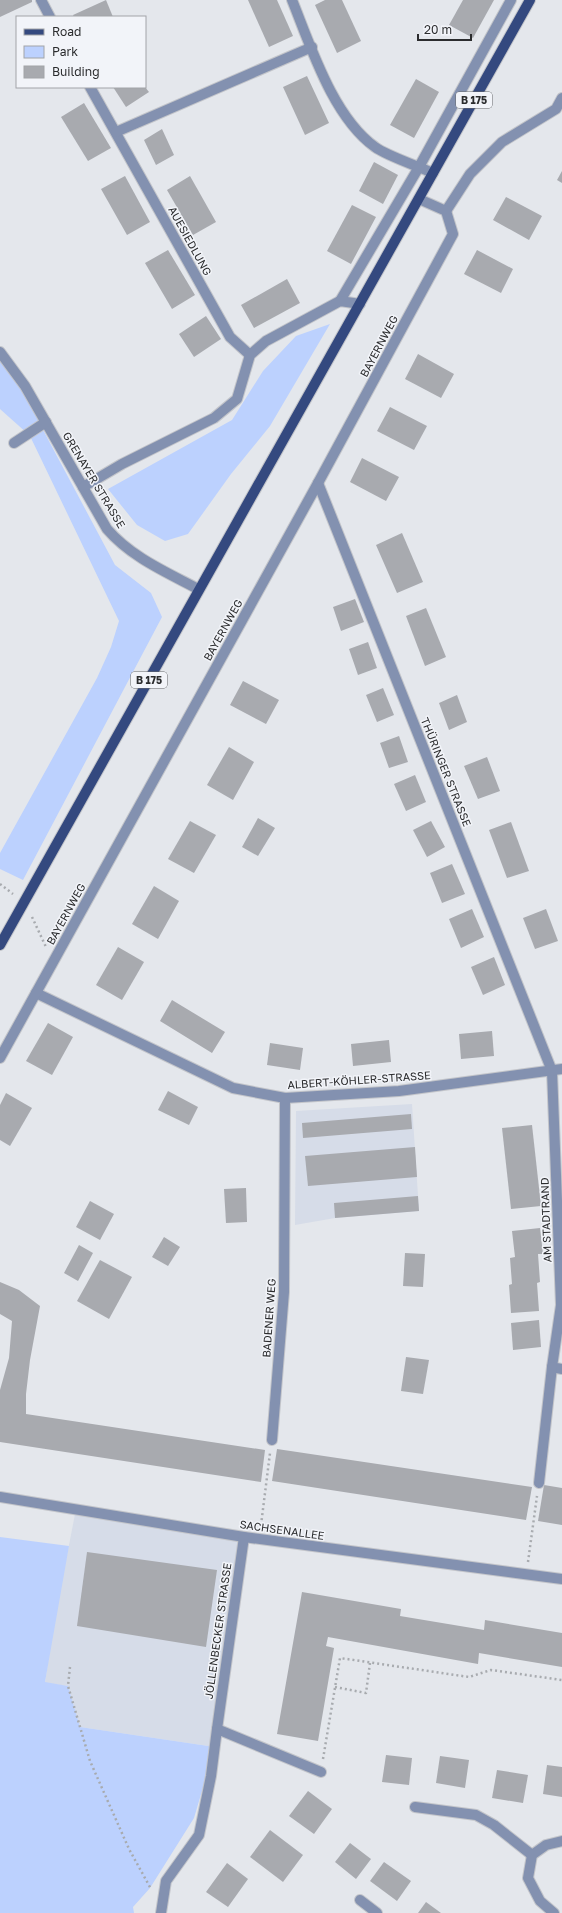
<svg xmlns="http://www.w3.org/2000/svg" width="562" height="1913" font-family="'Golos Text',sans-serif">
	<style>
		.built { fill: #d6dce8 }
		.green { fill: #bcd1fe }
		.building { fill: #a8aaaf }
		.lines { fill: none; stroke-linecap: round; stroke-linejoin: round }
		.minor-casing { stroke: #c3c5ca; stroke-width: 12 }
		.major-casing { stroke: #c3c5ca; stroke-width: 12 }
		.path { stroke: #a8abaf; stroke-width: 2.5; stroke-dasharray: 2 3; stroke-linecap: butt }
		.minor { stroke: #8391b0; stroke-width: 10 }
		.major { stroke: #34497f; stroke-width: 10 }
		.labels { text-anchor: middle; stroke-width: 3; stroke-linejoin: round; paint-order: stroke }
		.shield { fill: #f2f4f9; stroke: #67686b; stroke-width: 1 }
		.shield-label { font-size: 10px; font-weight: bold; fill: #2b2c2e }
		.street-label { font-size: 11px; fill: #2b2c2e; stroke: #f2f4f9 }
	</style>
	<rect width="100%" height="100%" fill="#e4e7ec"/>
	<!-- built -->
	<g class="built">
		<path d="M412,1104l7,107 -84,7 -40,7 1,-114z"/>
		<path d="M76,1509l168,28 -29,210 -135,-20 -12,-41 -23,-3 9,-61z"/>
	</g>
	<!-- green -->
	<g class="green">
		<path d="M330,324l-60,102 -39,48 -43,60 -23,7 -28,-16 -29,-36 124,-69 31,-49 33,-35z"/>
		<path d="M0,352l46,70 -18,12 -28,-25z"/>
		<path d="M42,428l73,137 36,28 11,24 -139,263 -23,-11v-16l97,-175 14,-31 8,-26 -89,-185z"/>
		<path d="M0,1537l69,9 -24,136 23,4 12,41 135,20 -21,71 -44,70 -17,19 1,6h-134z"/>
	</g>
	<!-- building -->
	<g class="building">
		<path d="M0,0h32v2l-32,15z"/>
		<path d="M106,0l7,17h-39l-1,-2z"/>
		<path d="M248,0h29l16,36 -24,11z"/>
		<path d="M325,0h17l19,41 -24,12 -22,-48z"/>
		<path d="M463,0h31l-21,38 -24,-13z"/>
		<path d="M307,76l22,47 -24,12 -22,-48z"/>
		<path d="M416,79l23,13 -25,46 -24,-13z"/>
		<path d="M113,87h32l4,5 -23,15z"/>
		<path d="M84,103l27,45 -23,13 -27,-44z"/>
		<path d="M162,129l12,26 -18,10 -12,-25z"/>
		<path d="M374,162l24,13 -15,29 -24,-13z"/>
		<path d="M562,171v12l-5,-3z"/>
		<path d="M125,176l25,46 -23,13 -26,-46z"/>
		<path d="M190,176l26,46 -23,13 -26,-45z"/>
		<path d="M506,197l36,19 -13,24 -36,-20z"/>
		<path d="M352,205l24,12 -25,47 -24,-13z"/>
		<path d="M168,250l27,45 -23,14 -27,-46z"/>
		<path d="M477,250l36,19 -12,24 -37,-19z"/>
		<path d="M287,279l13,24 -46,25 -13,-23z"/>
		<path d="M206,316l15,23 -27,18 -15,-23z"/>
		<path d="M418,354l36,20 -13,24 -36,-19z"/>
		<path d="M390,407l37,19 -13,24 -37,-19z"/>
		<path d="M362,458l37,19 -13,24 -36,-19z"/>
		<path d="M402,533l21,49 -26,11 -21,-48z"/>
		<path d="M355,599l9,23 -23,9 -8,-24z"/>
		<path d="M426,608l20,49 -21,9 -19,-50z"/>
		<path d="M368,642l9,26 -19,7 -9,-26z"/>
		<path d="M243,681l36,19 -13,24 -36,-19z"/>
		<path d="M383,688l11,27 -17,7 -11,-27z"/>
		<path d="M457,695l10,27 -18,8 -10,-27z"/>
		<path d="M399,736l9,26 -19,6 -9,-25z"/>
		<path d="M229,747l25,15 -21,38 -26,-15z"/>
		<path d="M487,757l13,34 -22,8 -14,-33z"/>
		<path d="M415,775l11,27 -20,9 -12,-27z"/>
		<path d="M258,818l17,10 -17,28 -16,-9z"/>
		<path d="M190,821l26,14 -22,38 -26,-14z"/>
		<path d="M431,821l14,26 -18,10 -14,-27z"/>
		<path d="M511,822l18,49 -22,7 -18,-48z"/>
		<path d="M452,864l13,30 -23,9 -12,-30z"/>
		<path d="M154,886l25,15 -21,38 -26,-15z"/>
		<path d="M472,909l12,28 -23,11 -12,-29z"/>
		<path d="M546,909l12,32 -23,8 -12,-31z"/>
		<path d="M118,947l26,15 -22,38 -26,-15z"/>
		<path d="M494,957l11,28 -22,10 -12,-28z"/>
		<path d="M172,1000l53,32 -13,21 -52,-32z"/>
		<path d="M48,1023l25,14 -21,38 -26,-14z"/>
		<path d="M492,1031l2,25 -33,3 -2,-25z"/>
		<path d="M389,1040l2,22 -38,4 -2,-22z"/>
		<path d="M270,1043l33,5 -3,22 -33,-5z"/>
		<path d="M168,1091l30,16 -9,18 -31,-15z"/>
		<path d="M6,1093l26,15 -22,38 -10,-6v-35z"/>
		<path d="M411,1114l1,15 -109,9 -1,-15z"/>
		<path d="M532,1125l9,81 -30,3 -9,-81z"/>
		<path d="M415,1147l2,30 -109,9 -3,-30z"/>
		<path d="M246,1188l1,34 -21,1 -2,-34z"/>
		<path d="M418,1196l1,15 -84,7 -1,-15z"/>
		<path d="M90,1201l24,13 -14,26 -24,-13z"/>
		<path d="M540,1228l3,26h-5l2,28 -3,1 2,28 -28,2 -2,-28 3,-1 -2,-26 5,-1 -3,-26z"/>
		<path d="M164,1237l16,10 -12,19 -16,-9z"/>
		<path d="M79,1245l14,8 -15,28 -14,-8z"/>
		<path d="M405,1253l20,1 -2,33 -20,-1z"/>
		<path d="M100,1260l32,17 -23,42 -32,-18z"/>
		<path d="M0,1282l19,8 21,16 -10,54 -4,34v20l239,36 -4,32 -261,-40v-52l9,-32 3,-37 -12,-7z"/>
		<path d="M539,1320l2,27 -28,3 -2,-27z"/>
		<path d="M406,1357l23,3 -6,34 -22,-3z"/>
		<path d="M277,1449l255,38 -6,33 -254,-39z"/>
		<path d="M544,1485l18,3v37l-24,-4z"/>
		<path d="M87,1552l130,18 -11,77 -129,-21z"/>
		<path d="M302,1592l99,17 -1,7 84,14 1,-10 77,13v34l-83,-14 -1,11 -150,-27 -2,9 8,2 -16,93 -41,-7z"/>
		<path d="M386,1755l26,3 -3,27 -27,-3z"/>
		<path d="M440,1756l29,4 -4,28 -29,-5z"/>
		<path d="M547,1765l15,2v30l-19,-3z"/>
		<path d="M497,1770l31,5 -5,28 -31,-5z"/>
		<path d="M308,1791l24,18 -18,25 -25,-18z"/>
		<path d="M270,1830l33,25 -20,27 -33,-25z"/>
		<path d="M350,1843l21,16 -15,20 -21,-17z"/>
		<path d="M384,1862l27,19 -14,20 -27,-20z"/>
		<path d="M227,1863l21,16 -20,28 -22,-15z"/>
		<path d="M426,1902l15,11h-23z"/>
	</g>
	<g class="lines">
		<!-- minor casing -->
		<g class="minor-casing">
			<g id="minor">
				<path d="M41,0l9,17"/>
				<path d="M292,0c19,47 41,117 83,147 12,9 43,19 58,26"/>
				<path d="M90,87l140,250 20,18"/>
				<path d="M116,132l196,-85"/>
				<path d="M446,211l24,-37 32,-32 54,-33 6,-11"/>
				<path d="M340,301l79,-134 92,-167"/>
				<path d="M0,352l25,34 82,143c24,28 59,43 91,60"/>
				<path d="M14,443l32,-21"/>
				<path d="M318,483l234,588 9,234 -9,62 10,2"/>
				<path d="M83,487l39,-23 92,-46 23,-19 13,-44 16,-14 74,-40 20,3"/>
				<path d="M36,993l197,95 52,10 114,-7 163,-22"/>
				<path d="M0,1058l318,-575 135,-249 -7,-23 -27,-12"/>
				<path d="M272,1440l12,-148 1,-194"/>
				<path d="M539,1483l13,-116"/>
				<path d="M0,1497l244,40 318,42"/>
				<path d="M244,1537l-27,192 104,43"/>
				<path d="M415,1807l61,8 18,10 38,30"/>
				<path d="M360,1900l17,13"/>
				<path d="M161,1913l5,-32 33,-46 12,-59 6,-47"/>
				<path d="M554,1913l-14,-12 -12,-23 4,-23 14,-10 16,-4"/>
			</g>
		</g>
		<!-- major casing -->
		<g class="major-casing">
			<path id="major" d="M0,945l530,-945"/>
		</g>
		<!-- path -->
		<g class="path">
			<path d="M0,884l13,10"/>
			<path d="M32,917l14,30"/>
			<path d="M261,1525l9,-72"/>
			<path d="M528,1562l9,-66"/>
			<path d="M70,1667l-2,19 22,75 39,88 22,40"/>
			<path d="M335,1687l31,6 4,-30"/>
			<path d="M323,1759l17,-101 129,19 22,-7 71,10"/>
		</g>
		<!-- minor -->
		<use href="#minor" class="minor"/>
		<!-- major -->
		<use href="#major" class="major"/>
	</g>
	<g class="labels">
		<!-- shield labels -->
		<g class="shield">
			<rect x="456" y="92" width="36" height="16" rx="3"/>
			<rect x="131" y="672" width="36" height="16" rx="3"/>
		</g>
		<g class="shield-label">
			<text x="474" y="104">B 175</text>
			<text x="149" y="684">B 175</text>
		</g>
		<!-- street labels -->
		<g class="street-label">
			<text transform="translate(190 241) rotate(61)" y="4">AUESIEDLUNG</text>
			<text transform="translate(379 346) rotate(-62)" y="4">BAYERNWEG</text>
			<text transform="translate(94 480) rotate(59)" y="4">GRENAYER STRASSE</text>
			<text transform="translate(223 630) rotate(-61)" y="4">BAYERNWEG</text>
			<text transform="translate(446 772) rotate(68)" y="4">THÜRINGER STRASSE</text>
			<text transform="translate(66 914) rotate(-61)" y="4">BAYERNWEG</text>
			<text transform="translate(359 1080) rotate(-4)" y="4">ALBERT-KÖHLER-STRASSE</text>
			<text transform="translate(546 1220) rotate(-92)" y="4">AM STADTRAND</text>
			<text transform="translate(269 1318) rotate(-86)" y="4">BADENER WEG</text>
			<text transform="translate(282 1530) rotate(8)" y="4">SACHSENALLEE</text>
			<text transform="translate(218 1631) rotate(-82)" y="4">JÖLLENBECKER STRASSE</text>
		</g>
	</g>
	<!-- legend -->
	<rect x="16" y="16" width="130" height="72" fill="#f2f4f9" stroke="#a2a4a8"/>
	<rect x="24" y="29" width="20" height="6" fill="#34497f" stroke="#a2a4a8"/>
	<text x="52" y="36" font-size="12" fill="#2b2c2e">Road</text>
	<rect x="24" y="46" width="20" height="12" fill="#bcd1fe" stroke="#a2a4a8"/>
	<text x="52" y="56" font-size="12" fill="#2b2c2e">Park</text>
	<rect x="24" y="66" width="20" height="12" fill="#a8aaaf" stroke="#a2a4a8"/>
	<text x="52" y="76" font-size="12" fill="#2b2c2e">Building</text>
	<!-- scale -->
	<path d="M418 34v6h53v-6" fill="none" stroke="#2b2c2e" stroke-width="2"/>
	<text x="424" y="34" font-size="12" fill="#2b2c2e" stroke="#f2f4f9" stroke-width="3" paint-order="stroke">20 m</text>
</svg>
